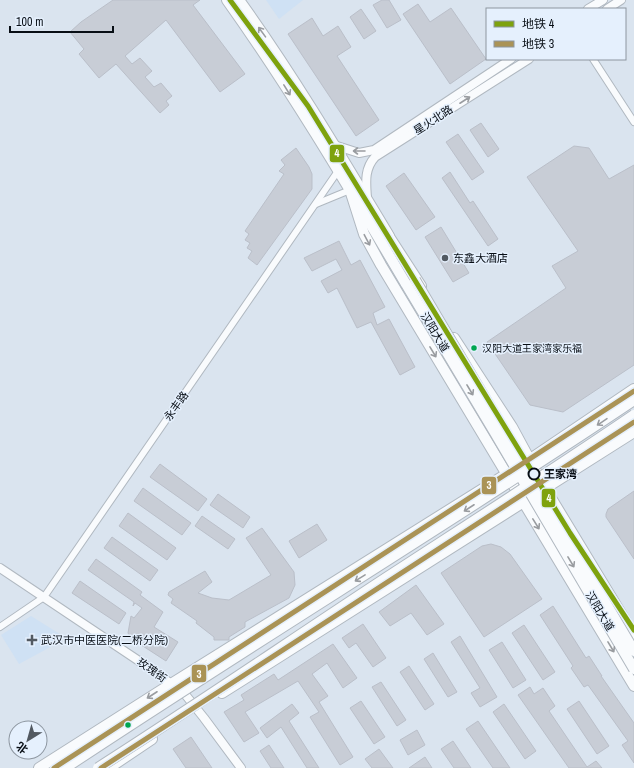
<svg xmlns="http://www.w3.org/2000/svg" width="634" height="768" font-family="'Archivo Narrow','Noto Sans SC',sans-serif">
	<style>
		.built { fill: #cfe1f4 }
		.building { fill: #c8cdd6; stroke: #babfc9 }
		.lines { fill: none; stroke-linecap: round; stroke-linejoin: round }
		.minor-casing { stroke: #b0b8c0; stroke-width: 8 }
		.tertiary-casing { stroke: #b0b8c0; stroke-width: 10 }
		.primary-casing { stroke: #b0b8c0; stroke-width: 12 }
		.minor { stroke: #f9fbfd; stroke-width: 6 }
		.tertiary { stroke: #f9fbfd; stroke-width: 8 }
		.primary { stroke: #f9fbfd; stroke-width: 10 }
		.primary-bridge-casing { stroke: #b0b8c0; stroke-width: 12; stroke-linecap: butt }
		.trunk-bridge-casing { stroke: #b0b8c0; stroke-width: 12; stroke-linecap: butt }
		.primary-bridge { stroke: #f9fbfd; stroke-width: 10 }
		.trunk-bridge { stroke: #f9fbfd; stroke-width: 10 }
		.metro-1-casing { stroke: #e5f0fd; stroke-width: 8 }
		.metro-2-casing { stroke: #e5f0fd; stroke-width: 8 }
		.metro-1 { stroke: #7ea20e; stroke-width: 5 }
		.metro-2 { stroke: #aa9356; stroke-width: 5 }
		.oneway { stroke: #999ca0 }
		.poi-dot { fill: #525961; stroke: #e5f0fd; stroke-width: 1.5 }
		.bus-dot { fill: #00a651; stroke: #e5f0fd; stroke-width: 1.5 }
		.stop-dot { fill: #e5f0fd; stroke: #080e15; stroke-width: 2 }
		.labels { text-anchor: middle; stroke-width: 3; stroke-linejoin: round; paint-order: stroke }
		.bus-label { font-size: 10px; fill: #080e15; stroke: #e5f0fd; text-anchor: start }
		.street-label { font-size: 11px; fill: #080e15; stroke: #e5f0fd }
		.poi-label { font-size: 11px; fill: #080e15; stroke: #e5f0fd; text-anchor: start }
		.stop-label { font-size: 11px; font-weight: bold; fill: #080e15; stroke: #e5f0fd; text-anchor: start }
		.line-badge { stroke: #e5f0fd; stroke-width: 1.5 }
		.badge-label { font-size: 11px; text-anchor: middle; font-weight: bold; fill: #fff }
	</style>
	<rect width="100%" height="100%" fill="#dae4ef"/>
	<!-- built -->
	<g class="built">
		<path d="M266,0h37l-24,19z"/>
		<path d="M31,616l32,20 -7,8 -37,20 -18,-29z"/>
	</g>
	<!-- building -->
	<g class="building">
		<path d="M113,0h87l-7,5 52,69 -25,18 -54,-72 -41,36 7,8 8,-6 12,13 -7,6 9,10 7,-4 11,13 -6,5 3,4 -9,8 -44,-49 -17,14 -20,-24 5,-5 -14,-17 11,-10z"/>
		<path d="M382,0h7l12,20 -14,8 -14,-23z"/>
		<path d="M418,4l12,18 21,-14 35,51 -36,25 -47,-70z"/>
		<path d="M361,9l15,22 -12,8 -14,-22z"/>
		<path d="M312,18l11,18 15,-10 13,21 -14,9 42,64 -23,16 -68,-102z"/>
		<path d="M481,123l18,26 -11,8 -18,-27z"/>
		<path d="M458,134l26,38 -12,8 -26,-38z"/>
		<path d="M574,146l15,2 20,31 25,-14v200l-71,47 -33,-7 -43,-63 79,-54 -14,-22 26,-15 -51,-74z"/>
		<path d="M296,148l13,19 3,7v15l-55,76 -9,-7 4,-7 -5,-3 3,-5 -5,-3 4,-6 -4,-3 39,-57 -5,-3 6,-6 -4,-5z"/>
		<path d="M450,172l20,31 3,-2 25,38 -10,7 -46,-68z"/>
		<path d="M404,173l31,44 -19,13 -30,-44z"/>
		<path d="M441,227l28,46 -16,9 -28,-45z"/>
		<path d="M339,241l12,24 9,-5 25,47 -12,6 4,12 12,-6 26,48 -15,8 -29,-53 -14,6 -20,-40 -9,5 -7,-12 21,-11 -6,-11 -24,12 -8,-13z"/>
		<path d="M160,464l47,35 -9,12 -48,-34z"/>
		<path d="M143,488l48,35 -9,12 -48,-34z"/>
		<path d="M634,491v68l-28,-42v-3l2,-5z"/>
		<path d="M218,494l32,23 -7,11 -33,-23z"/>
		<path d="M128,513l48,35 -9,12 -48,-34z"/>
		<path d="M202,516l33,23 -7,10 -33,-23z"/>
		<path d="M317,524l10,16 -28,18 -10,-17z"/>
		<path d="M262,528l32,44 1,13 -6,13 -44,24v5l-16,10v3h-15v-3l-18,-14 1,-2 -26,-18 2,-4 -5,-4 1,-3 36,-21 7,11 -14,11 14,5 17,2 42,-25 -25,-37z"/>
		<path d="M112,537l46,33 -8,11 -46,-33z"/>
		<path d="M491,544l10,3 9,7 32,45 -58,38 -43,-64 41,-27z"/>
		<path d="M96,559l46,33 -2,3 23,17 -9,15 24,15 -12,19 -34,-22 -4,-6 3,-17 3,2 8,-10 -7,-5 -2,3 1,-4 -46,-32z"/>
		<path d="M80,581l46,32 -7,11 -47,-31z"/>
		<path d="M416,585l28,39 -17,11 -16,-22 -21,13 -11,-14z"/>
		<path d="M553,606l33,52 3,-2 13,20h-1l33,47v40l-12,-18 6,-4 -40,-56 -4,2 -13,-19 2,-2 -33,-51z"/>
		<path d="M363,624l23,34 -13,9 -17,-24 -7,5 -7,-10z"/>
		<path d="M524,625l31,47 -12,8 -31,-47z"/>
		<path d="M460,636l37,61 -17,10 -9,-14 9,-5 -29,-46z"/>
		<path d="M502,642l24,38 -13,8 -24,-38z"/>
		<path d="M333,644l24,34 -14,10 -16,-25 -15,11 16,22 -9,6 34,55 -13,8 -30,-48 9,-5 -21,-31 -53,31 14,21 -15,9 -20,-30 20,-12 -3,-5 33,-21 4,6z"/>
		<path d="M433,653l24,39 -9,5 -24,-38z"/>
		<path d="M409,666l25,38 -9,6 -25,-38z"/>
		<path d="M381,682l25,38 -9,6 -25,-39z"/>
		<path d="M530,687l4,7 9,-6 12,18 -6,5 38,56 9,-6 6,7h-33l-51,-73z"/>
		<path d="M361,701l24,36 -11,7 -24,-36z"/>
		<path d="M579,701l30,45 -12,8 -30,-45z"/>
		<path d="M292,704l7,9 -10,8 30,47h-12l-26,-41 -14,11 -7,-10z"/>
		<path d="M504,704l32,47 -11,8 -32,-47z"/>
		<path d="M478,721l32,47h-17l-27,-39z"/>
		<path d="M417,730l8,15 -17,10 -8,-15z"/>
		<path d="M191,737l21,31h-26l-13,-19z"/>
		<path d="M453,741l18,27h-17l-13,-19z"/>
		<path d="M269,745l15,23h-13l-11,-17z"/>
		<path d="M379,749l14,19h-21l-7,-9z"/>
		<path d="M425,757l7,11h-23z"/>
	</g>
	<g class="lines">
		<!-- minor casing -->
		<g class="minor-casing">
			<g id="minor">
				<path d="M593,59l41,63"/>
				<path d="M316,204l34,-14"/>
				<path d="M0,627l44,-30 294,-426"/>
			</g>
		</g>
		<!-- tertiary casing -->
		<g class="tertiary-casing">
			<g id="tertiary">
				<path d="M588,9l15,-9"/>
				<path d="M607,9l14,-9"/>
				<path d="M334,145l25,8 15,-3 137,-91"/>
				<path d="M367,198c-1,-15 -3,-29 8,-41l154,-98"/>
				<path d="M0,568l145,97 39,28 20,25 37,50"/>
			</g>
		</g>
		<!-- primary casing -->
		<g class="primary-casing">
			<g id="primary">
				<path d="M227,0c65,91 122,188 179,284"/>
				<path d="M239,0c54,75 102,156 150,236"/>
				<path d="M350,190l14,44 17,31c84,141 169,280 253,421"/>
				<path d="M386,232l35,54"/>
				<path d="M454,338l58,89 33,61 89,147"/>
				<path d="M222,693l412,-261"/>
				<path d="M39,768l132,-84 358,-224 105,-71"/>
				<path d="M109,768l43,-29"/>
			</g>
		</g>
		<!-- minor -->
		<use href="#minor" class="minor"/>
		<!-- tertiary -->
		<use href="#tertiary" class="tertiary"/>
		<!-- primary -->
		<use href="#primary" class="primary"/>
		<!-- primary-bridge casing -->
		<g class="primary-bridge-casing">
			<g id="primary-bridge">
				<path d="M415,280l219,371"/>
				<path d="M406,284l88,147 140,238"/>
			</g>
		</g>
		<!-- trunk-bridge casing -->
		<g class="trunk-bridge-casing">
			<g id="trunk-bridge">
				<path d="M65,768c188,-125 381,-242 569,-368"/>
				<path d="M98,768c97,-62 192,-127 288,-190 83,-54 166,-107 248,-163"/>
			</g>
		</g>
		<!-- primary-bridge -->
		<use href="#primary-bridge" class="primary-bridge"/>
		<!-- trunk-bridge -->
		<use href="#trunk-bridge" class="trunk-bridge"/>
		<!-- metro-1 casing -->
		<g class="metro-1-casing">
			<path id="metro-1" d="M230,0l78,106 262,427 64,97"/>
		</g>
		<!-- metro-2 casing -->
		<g class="metro-2-casing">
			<g id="metro-2">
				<path d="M54,768l580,-377"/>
				<path d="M101,768l533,-346"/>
			</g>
		</g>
		<!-- metro-1 -->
		<use href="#metro-1" class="metro-1"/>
		<!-- metro-2 -->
		<use href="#metro-2" class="metro-2"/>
	</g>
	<!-- one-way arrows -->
	<defs><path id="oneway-shaft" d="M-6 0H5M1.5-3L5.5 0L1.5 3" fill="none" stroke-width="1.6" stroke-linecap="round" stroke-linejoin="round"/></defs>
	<g class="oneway">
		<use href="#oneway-shaft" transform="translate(262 32) rotate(-126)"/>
		<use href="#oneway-shaft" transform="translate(287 90) rotate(58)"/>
		<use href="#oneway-shaft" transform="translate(465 100) rotate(-33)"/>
		<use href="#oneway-shaft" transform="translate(359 151) rotate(180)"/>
		<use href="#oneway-shaft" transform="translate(367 240) rotate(62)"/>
		<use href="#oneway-shaft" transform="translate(433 352) rotate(59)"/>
		<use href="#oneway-shaft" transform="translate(470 390) rotate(59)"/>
		<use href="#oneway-shaft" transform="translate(602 422) rotate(146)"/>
		<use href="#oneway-shaft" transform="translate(469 508) rotate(147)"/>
		<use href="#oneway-shaft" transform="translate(536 524) rotate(58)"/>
		<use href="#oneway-shaft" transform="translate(571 562) rotate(59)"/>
		<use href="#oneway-shaft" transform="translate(360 578) rotate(148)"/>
		<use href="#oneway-shaft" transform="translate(611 647) rotate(59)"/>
		<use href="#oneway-shaft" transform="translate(152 695) rotate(147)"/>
	</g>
	<!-- markers -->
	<g class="poi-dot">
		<circle cx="445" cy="258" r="4"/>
		<path d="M30 634h4v4h4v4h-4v4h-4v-4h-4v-4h4z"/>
	</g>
	<g class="bus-dot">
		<circle cx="474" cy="348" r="3.5"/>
		<circle cx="128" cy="725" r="3.5"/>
	</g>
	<circle class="stop-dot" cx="534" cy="474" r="5.5"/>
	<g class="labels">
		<!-- bus labels -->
		<g class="bus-label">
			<text x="482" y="352">汉阳大道王家湾家乐福</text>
		</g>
		<!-- street labels -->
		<g class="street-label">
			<text transform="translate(433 120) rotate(-33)" y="4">星火北路</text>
			<text transform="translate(435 332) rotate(59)" y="4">汉阳大道</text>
			<text transform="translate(176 406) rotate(-55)" y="4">永丰路</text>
			<text transform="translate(600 611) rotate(59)" y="4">汉阳大道</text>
			<text transform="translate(152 670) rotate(35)" y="4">玫瑰街</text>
		</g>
		<!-- poi labels -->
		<g class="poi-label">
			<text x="453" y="262">东鑫大酒店</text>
			<text x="41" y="644">武汉市中医医院(二桥分院)</text>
		</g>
		<!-- stop labels -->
		<g class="stop-label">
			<text x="544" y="478">王家湾</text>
		</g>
	</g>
	<g class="line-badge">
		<rect x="329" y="144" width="16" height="19" rx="4" fill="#7ea20e"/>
		<rect x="481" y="476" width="16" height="19" rx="4" fill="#aa9356"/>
		<rect x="541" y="488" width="15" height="20" rx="4" fill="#7ea20e"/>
		<rect x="191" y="664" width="16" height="19" rx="4" fill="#aa9356"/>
	</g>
	<g class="badge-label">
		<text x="337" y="157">4</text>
		<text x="489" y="489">3</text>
		<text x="549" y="502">4</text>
		<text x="199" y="678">3</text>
	</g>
	<!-- legend -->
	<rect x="486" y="8" width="140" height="52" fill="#e5f0fd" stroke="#8d96a0"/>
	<rect x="494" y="21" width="20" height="6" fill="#7ea20e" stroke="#8d96a0"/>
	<text x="522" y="28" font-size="12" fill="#080e15">地铁 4</text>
	<rect x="494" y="41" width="20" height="6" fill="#aa9356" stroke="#8d96a0"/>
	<text x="522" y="48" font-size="12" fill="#080e15">地铁 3</text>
	<!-- north arrow -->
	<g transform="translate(28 740) rotate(217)"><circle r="19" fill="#e5f0fd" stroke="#8d96a0"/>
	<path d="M0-3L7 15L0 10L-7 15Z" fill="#525961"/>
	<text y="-6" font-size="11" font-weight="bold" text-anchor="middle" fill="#080e15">北</text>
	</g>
	<!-- scale -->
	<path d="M10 26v6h103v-6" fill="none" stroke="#080e15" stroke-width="2"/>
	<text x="16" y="26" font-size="12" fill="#080e15" stroke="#e5f0fd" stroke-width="3" paint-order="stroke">100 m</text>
</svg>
